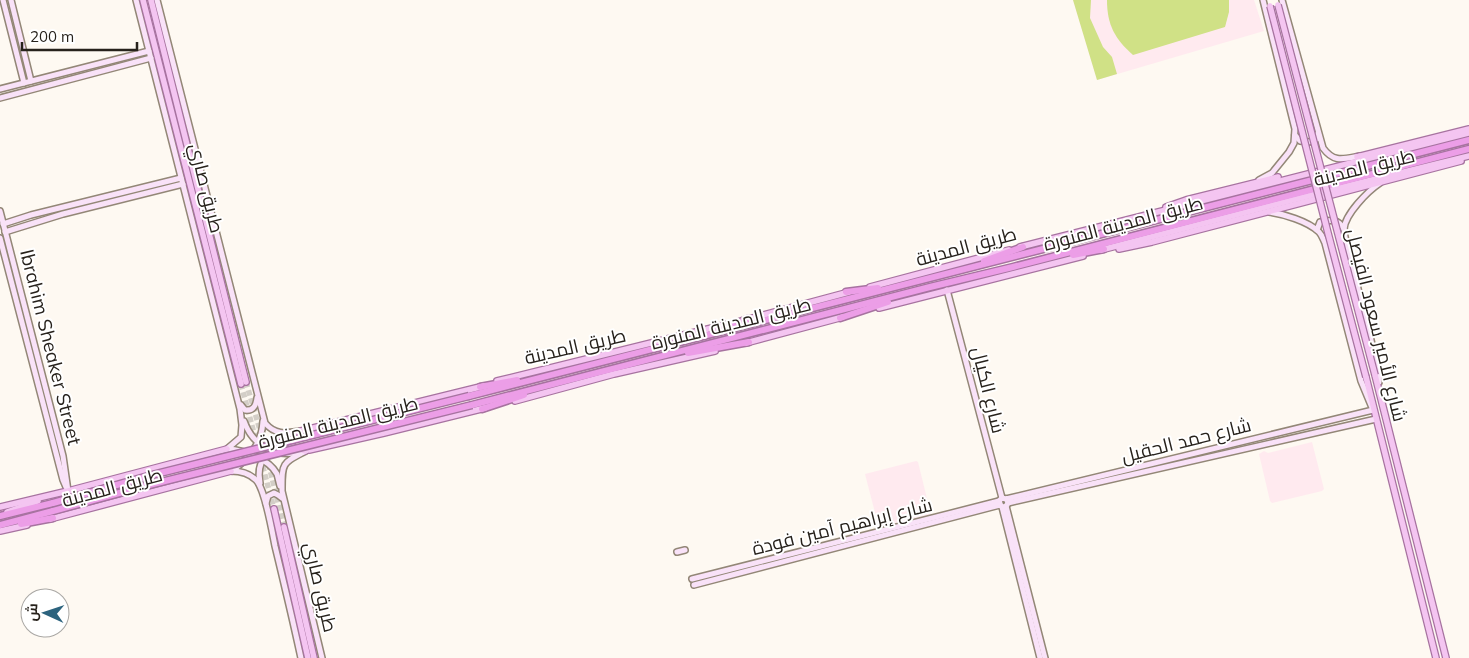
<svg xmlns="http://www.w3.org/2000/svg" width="1469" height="658" font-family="Mulish,Cairo,sans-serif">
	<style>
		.education { fill: #ffeaef }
		.green { fill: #d0e186 }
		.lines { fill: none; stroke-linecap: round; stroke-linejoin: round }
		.primary-tunnel { stroke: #d3cec7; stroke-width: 5.5; stroke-dasharray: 5.5 3; stroke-linecap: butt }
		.secondary-casing { stroke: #938777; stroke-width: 8 }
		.primary-casing { stroke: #a773a0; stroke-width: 8 }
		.highway-casing { stroke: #a773a0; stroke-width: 9 }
		.secondary { stroke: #f9e2f8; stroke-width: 5 }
		.primary { stroke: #f4c5f1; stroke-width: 5.5 }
		.highway { stroke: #ec9ee7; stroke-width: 6 }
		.primary-bridge-casing { stroke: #a773a0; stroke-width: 8; stroke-linecap: butt }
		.highway-bridge-casing { stroke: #a773a0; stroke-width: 9; stroke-linecap: butt }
		.primary-bridge { stroke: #f4c5f1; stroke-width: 5.5 }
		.highway-bridge { stroke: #ec9ee7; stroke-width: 6 }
		.labels { text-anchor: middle; stroke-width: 4; stroke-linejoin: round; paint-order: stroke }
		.street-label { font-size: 19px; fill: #27221c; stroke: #fff }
	</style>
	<rect width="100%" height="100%" fill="#fef9f2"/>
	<!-- education -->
	<g class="education">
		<path d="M1073,0h181l10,31 -167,49z"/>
		<path d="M1312,442l12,47 -2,2 -50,12 -2,-2 -11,-47 5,-3 4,2z"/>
		<path d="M916,461l2,1 13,53 -52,13 -14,-54z"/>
	</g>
	<!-- green -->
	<g class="green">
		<path d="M1073,0h18l-1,18 13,29 9,10 5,17 -20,6z"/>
		<path d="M1107,0h122v12l-4,15 -92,28c-18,-16 -26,-30 -26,-55z"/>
	</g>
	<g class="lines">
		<!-- primary-tunnel -->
		<g class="primary-tunnel">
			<path d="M246,382l16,55 22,90"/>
			<path d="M241,384l33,125"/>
		</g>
		<!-- secondary casing -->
		<g class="secondary-casing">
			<g id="secondary">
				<path d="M3,0l21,83"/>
				<path d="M11,0l20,81"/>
				<path d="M136,0l104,409 2,16 -1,12 -14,12"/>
				<path d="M157,0l108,423c11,13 22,10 36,8"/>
				<path d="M1282,0l41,148c11,15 20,11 37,8"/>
				<path d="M0,89l149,-38"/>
				<path d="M0,98l151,-40"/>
				<path d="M1295,135l5,6 9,1 8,-3 1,-6"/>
				<path d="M1259,180l13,-7 17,-21 5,-9 1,-14 -32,-129"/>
				<path d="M0,211l63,245 5,35"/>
				<path d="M3,224l28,-9 150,-37"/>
				<path d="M1317,230l3,-8c11,-2 17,-4 24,7"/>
				<path d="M5,232l58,-18 120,-30"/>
				<path d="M0,238l63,242 3,7"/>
				<path d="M947,290l55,208"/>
				<path d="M1379,382l-1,-14 -32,-127c-1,-4 -2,-9 -2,-12 1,-15 24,-38 36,-46"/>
				<path d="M241,405l4,5c8,1 11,-4 12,-12"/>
				<path d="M244,421c8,23 29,37 54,31"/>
				<path d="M275,444l5,-4 11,-6"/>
				<path d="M228,449c16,1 41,10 49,25 1,4 2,8 3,12"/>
				<path d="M306,451c-25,12 -24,13 -24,40l40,167"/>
				<path d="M231,471c9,0 18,2 25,9 9,9 16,51 19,66 9,37 18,75 26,112"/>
				<path d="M232,471c17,-13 30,-27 31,-50"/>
				<path d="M260,483c-2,-10 -1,-19 5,-27"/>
				<path d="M1006,499l2,3 -1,3 -3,2 -3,-1 -2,-5 3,-3 4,1 367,-89 -12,-29 -36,-138c-2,-4 -3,-8 -6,-11 -11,-11 -36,-18 -50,-20"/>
				<path d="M266,503l2,-7 6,-3 4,2 4,3"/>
				<path d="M1008,503l368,-84"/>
				<path d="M1006,506l39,152"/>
				<path d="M1002,507l38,151"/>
				<path d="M677,552l8,-2"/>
				<path d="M692,579l307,-78"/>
				<path d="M694,585l306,-80"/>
			</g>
		</g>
		<!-- primary casing -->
		<g class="primary-casing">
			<g id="primary">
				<path d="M143,0l98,384"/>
				<path d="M151,0l95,382"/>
				<path d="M1357,157l112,-28"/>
				<path d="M1166,207l20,-7 92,-23"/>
				<path d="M1020,247l449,-114"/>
				<path d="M1119,249l33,-7 309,-81"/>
				<path d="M1101,250l226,-59 142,-35"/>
				<path d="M870,287l139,-37"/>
				<path d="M879,308l204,-52"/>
				<path d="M745,320l104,-28"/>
				<path d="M746,343l97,-26"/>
				<path d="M1375,375l71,283"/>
				<path d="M1366,377l70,281"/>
				<path d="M497,381l231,-57"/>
				<path d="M515,401l99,-27 101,-23"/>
				<path d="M304,430l-10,8 -3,6 2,3 12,4"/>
				<path d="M301,431l183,-45"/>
				<path d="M309,450l75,-17 101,-25"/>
				<path d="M0,507l68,-16 159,-42"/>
				<path d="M274,509l34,149"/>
				<path d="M7,512l31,-11"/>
				<path d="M50,519l181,-48"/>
				<path d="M284,527l30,131"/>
				<path d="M0,531l27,-6"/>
			</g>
		</g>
		<!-- highway casing -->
		<g class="highway-casing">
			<g id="highway">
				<path d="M1073,255l31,-6"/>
				<path d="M984,261l39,-14"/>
				<path d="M846,292l32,-4"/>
				<path d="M840,318l48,-16"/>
				<path d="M723,328l25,-9"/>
				<path d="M688,353l61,-11"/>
				<path d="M480,387l37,-7"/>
				<path d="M469,396l1000,-256"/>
				<path d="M472,405l458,-118 83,-20 456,-118"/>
				<path d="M482,409l42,-14"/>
				<path d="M0,516l53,-13"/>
				<path d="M21,524l32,-6"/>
				<path d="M0,525l53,-14"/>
			</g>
		</g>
		<!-- secondary -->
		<use href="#secondary" class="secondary"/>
		<!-- primary -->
		<use href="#primary" class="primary"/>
		<!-- highway -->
		<use href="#highway" class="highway"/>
		<!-- primary-bridge casing -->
		<g class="primary-bridge-casing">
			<g id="primary-bridge">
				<path d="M1278,5l97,370"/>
				<path d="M1270,6l58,227 38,144"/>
			</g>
		</g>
		<!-- highway-bridge casing -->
		<g class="highway-bridge-casing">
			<g id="highway-bridge">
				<path d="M53,503l99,-28 317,-79"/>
				<path d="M53,511l96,-26 323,-80"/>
			</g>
		</g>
		<!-- primary-bridge -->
		<use href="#primary-bridge" class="primary-bridge"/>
		<!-- highway-bridge -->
		<use href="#highway-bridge" class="highway-bridge"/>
	</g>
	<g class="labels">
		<!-- street labels -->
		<g class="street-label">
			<text transform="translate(1364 167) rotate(-14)" y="7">طريق المدينة</text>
			<text transform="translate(207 188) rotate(76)" y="7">طريق صاري</text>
			<text transform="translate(1123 223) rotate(-15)" y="7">طريق المدينة المنورة</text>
			<text transform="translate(966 246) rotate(-15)" y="7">طريق المدينة</text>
			<text transform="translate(731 323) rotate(-14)" y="7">طريق المدينة المنورة</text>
			<text transform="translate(1377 325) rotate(76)" y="7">شارع الأمير سعود الفيصل</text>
			<text transform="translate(575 346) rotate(-13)" y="7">طريق المدينة</text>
			<text transform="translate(51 347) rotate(76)" y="7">Ibrahim Sheaker Street</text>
			<text transform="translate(989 390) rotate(76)" y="7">شارع الكيال</text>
			<text transform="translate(338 422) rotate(-14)" y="7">طريق المدينة المنورة</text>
			<text transform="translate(1186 440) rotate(-14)" y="7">شارع حمد الحقيل</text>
			<text transform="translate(112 487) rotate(-15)" y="7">طريق المدينة</text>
			<text transform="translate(842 526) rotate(-14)" y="7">شارع إبراهيم آمين فودة</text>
			<text transform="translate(321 587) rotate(77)" y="7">طريق صاري</text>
		</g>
	</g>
	<!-- north arrow -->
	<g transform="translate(45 613) rotate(273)"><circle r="24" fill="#ffffff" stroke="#a9a7a4"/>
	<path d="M0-4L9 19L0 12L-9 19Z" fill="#2c637e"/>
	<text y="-8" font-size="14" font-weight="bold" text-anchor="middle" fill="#27221c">ش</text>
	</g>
	<!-- scale -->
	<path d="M22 42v8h115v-8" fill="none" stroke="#27221c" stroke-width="2.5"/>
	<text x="30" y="42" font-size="15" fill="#27221c" stroke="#ffffff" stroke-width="4" paint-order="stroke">200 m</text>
</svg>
